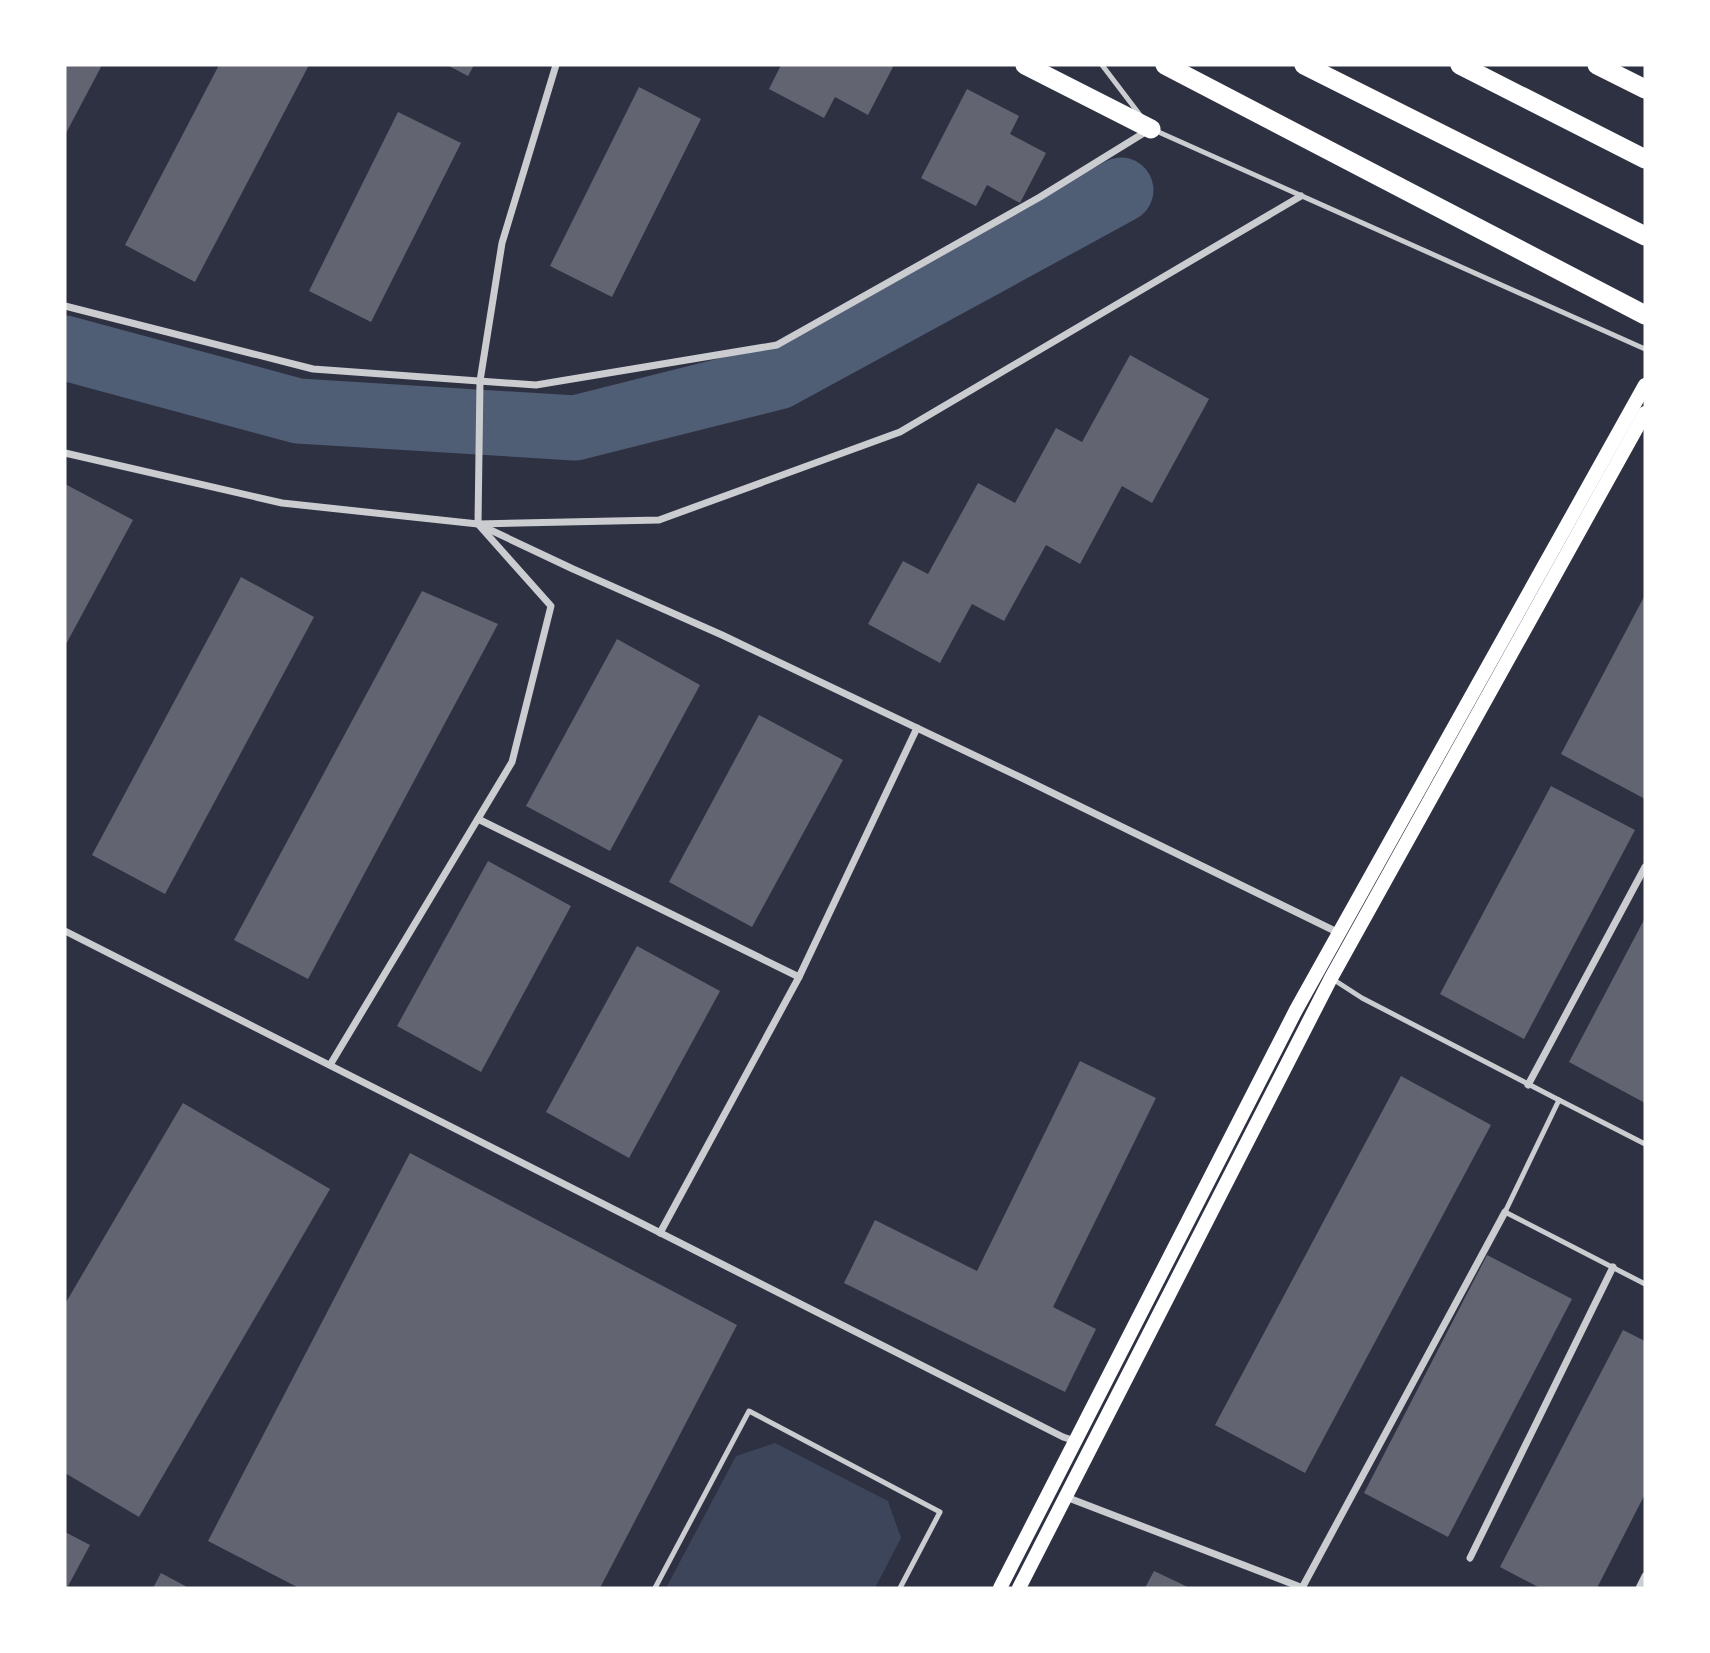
<svg xmlns="http://www.w3.org/2000/svg" width="1710" height="1653" font-family="'PT Sans Narrow',sans-serif">
	<style>
		.green { fill: #3c4559 }
		.lines { fill: none; stroke-linecap: round; stroke-linejoin: round }
		.river { stroke: #4f5d75; stroke-width: 65 }
		.building { fill: #626471 }
		.service { stroke: #caccd0; stroke-width: 5 }
		.minor { stroke: #caccd0; stroke-width: 7 }
		.secondary { stroke: #fff; stroke-width: 14 }
		.trunk { stroke: #fff; stroke-width: 19 }
	</style>
	<rect width="100%" height="100%" fill="#2d3142"/>
	<!-- green -->
	<path class="green" d="M775,1443l113,58 13,37 -26,50h-209l70,-132z"/>
	<g class="lines">
		<!-- river -->
		<path class="river" d="M65,348l233,63 277,17 203,-51 343,-187"/>
	</g>
	<!-- building -->
	<g class="building">
		<path d="M65,65h37l-37,70z"/>
		<path d="M219,65h90l-114,217 -70,-37z"/>
		<path d="M447,65h27l-6,11z"/>
		<path d="M781,65h113l-26,50 -33,-18 -11,21 -55,-29z"/>
		<path d="M639,87l62,32 -89,178 -62,-31z"/>
		<path d="M967,89l52,27 -9,18 36,19 -26,50 -33,-18 -11,21 -55,-28z"/>
		<path d="M398,112l63,31 -90,179 -62,-31z"/>
		<path d="M1130,355l79,44 -57,104 -30,-17 -42,78 -34,-19 -42,76 -32,-17 -32,59 -72,-39 35,-63 25,13 50,-91 37,20 41,-75 26,14z"/>
		<path d="M65,484l68,36 -68,126z"/>
		<path d="M241,577l73,40 -149,277 -73,-39z"/>
		<path d="M422,591l76,33 -190,355 -74,-39z"/>
		<path d="M1645,595v204l-84,-45z"/>
		<path d="M617,639l83,46 -90,166 -84,-45z"/>
		<path d="M759,715l84,45 -91,167 -83,-45z"/>
		<path d="M1551,786l84,44 -111,209 -84,-45z"/>
		<path d="M488,861l83,45 -90,166 -84,-46z"/>
		<path d="M1645,918v185l-76,-41z"/>
		<path d="M637,946l83,45 -91,167 -83,-46z"/>
		<path d="M1080,1061l76,37 -103,209 43,22 -31,63 -221,-109 31,-63 102,51z"/>
		<path d="M1401,1076l90,49 -186,348 -90,-48z"/>
		<path d="M183,1103l147,86 -191,328 -74,-44v-169z"/>
		<path d="M410,1153l327,172 -137,263h-301l-91,-47z"/>
		<path d="M1487,1255l85,44 -124,238 -84,-44z"/>
		<path d="M1623,1330l22,11v153l-48,94h-57l-40,-21z"/>
		<path d="M65,1532l25,13 -23,43h-2z"/>
		<path d="M1154,1571l36,17h-45z"/>
		<path d="M161,1573l28,15h-36z"/>
	</g>
	<g class="lines">
		<!-- service -->
		<g class="service">
			<path d="M1102,65l38,50"/>
			<path d="M1154,130l491,219"/>
			<path d="M1331,978l31,20 197,102 -54,112 140,72"/>
			<path d="M1559,1100l86,44"/>
			<path d="M655,1588l94,-177 191,101 -40,76"/>
		</g>
		<!-- minor -->
		<g class="minor">
			<path d="M65,306l248,63 223,16 241,-40 263,-148 107,-66"/>
			<path d="M65,453l217,50 196,21 181,-4 241,-88 401,-236"/>
			<path d="M482,526l91,43 149,66 302,144 315,154"/>
			<path d="M478,819l321,158"/>
			<path d="M65,931l998,506 12,4"/>
			<path d="M330,1065l182,-303 39,-156 -73,-82 2,-143 22,-138 54,-178"/>
			<path d="M1528,1085l117,-218"/>
			<path d="M660,1233l139,-256 118,-249"/>
			<path d="M1066,1497l237,91"/>
			<path d="M1470,1558l143,-291"/>
			<path d="M1302,1588l203,-376"/>
			<path d="M1639,1588l6,-12"/>
		</g>
		<!-- secondary -->
		<g class="secondary">
			<path d="M1000,1588l296,-578 349,-625"/>
			<path d="M1019,1588l312,-610 314,-565"/>
		</g>
		<!-- trunk -->
		<g class="trunk">
			<path d="M1025,65l126,64"/>
			<path d="M1165,65l480,250"/>
			<path d="M1304,65l341,171"/>
			<path d="M1460,65l185,94"/>
			<path d="M1597,65l48,24"/>
		</g>
	</g>
	<!-- border -->
	<rect width="1710" height="1653" fill="none" stroke="#ffffff" stroke-width="133"/>
</svg>
